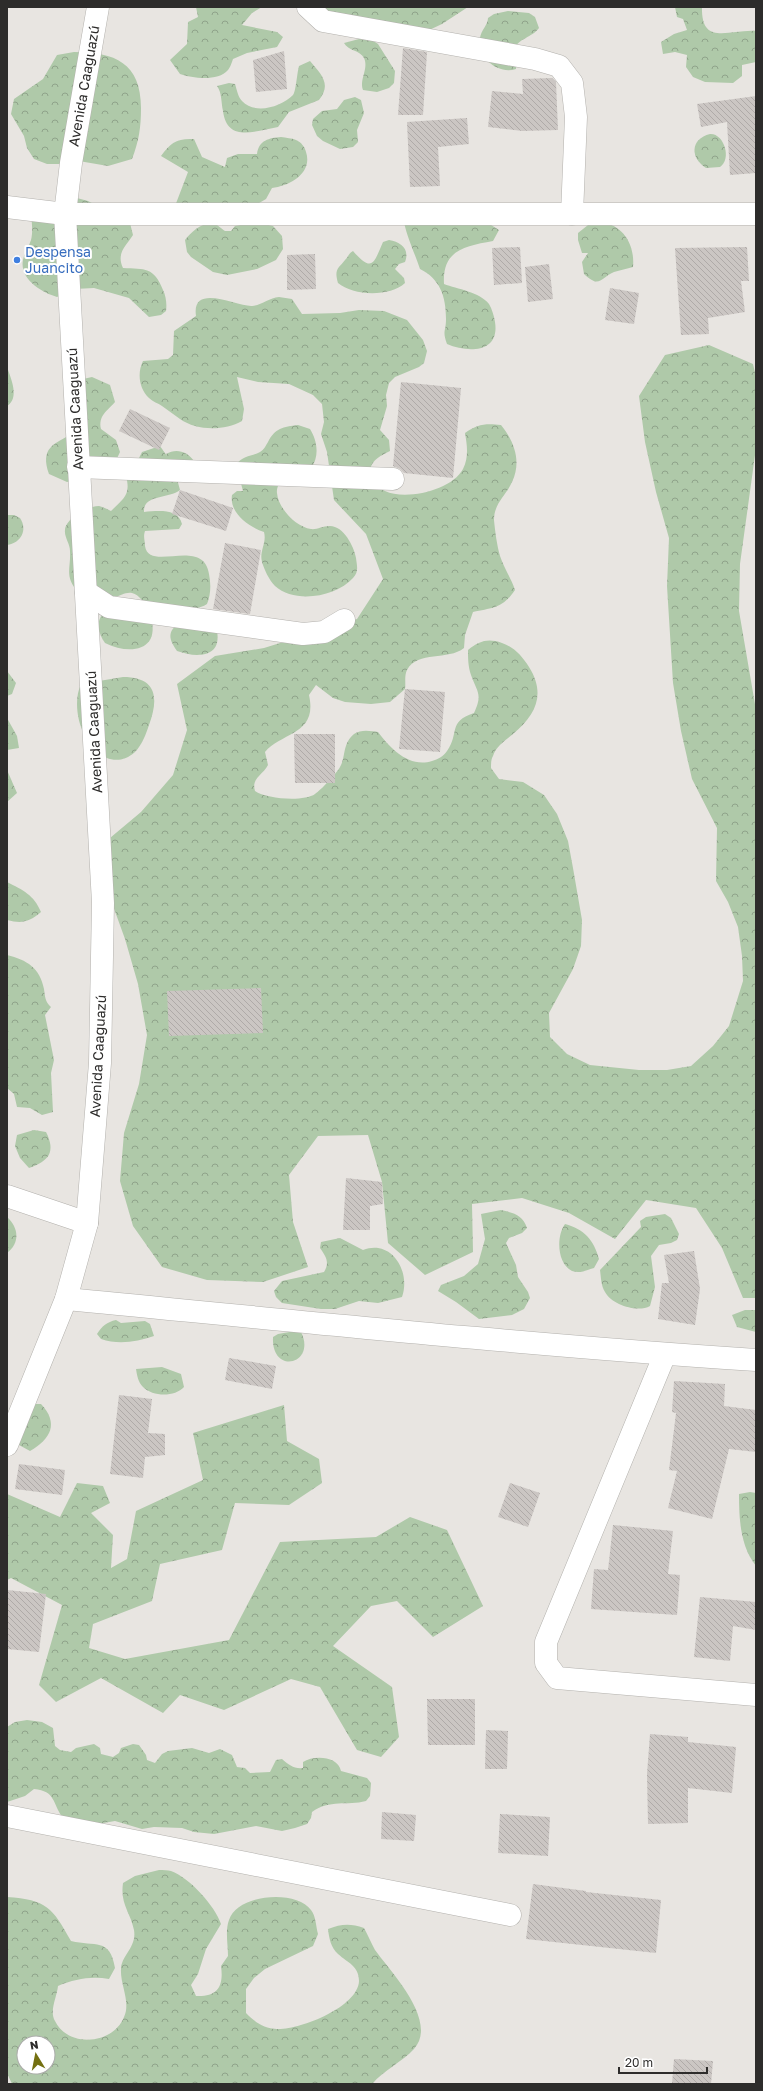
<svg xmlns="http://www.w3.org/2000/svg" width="763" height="2091" font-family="'Golos Text',sans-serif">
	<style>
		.forest { fill: url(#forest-crowns); fill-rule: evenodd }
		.building { fill: url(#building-back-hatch) }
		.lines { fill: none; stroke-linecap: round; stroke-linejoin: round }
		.minor-casing { stroke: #b3b1ad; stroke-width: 23 }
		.minor { stroke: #fff; stroke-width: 22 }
		.shop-dot { fill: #3f7fe0; stroke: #fff; stroke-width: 1.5 }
		.labels { text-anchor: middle; stroke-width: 4; stroke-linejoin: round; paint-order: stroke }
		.street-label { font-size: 14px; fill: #2d2c2b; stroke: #fff }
		.shop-label { font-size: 14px; fill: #366cbe; stroke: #fff; text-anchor: start }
	</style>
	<defs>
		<pattern id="forest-crowns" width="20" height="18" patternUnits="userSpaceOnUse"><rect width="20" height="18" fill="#afc9a9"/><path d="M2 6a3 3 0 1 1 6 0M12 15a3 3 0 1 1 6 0" fill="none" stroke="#8fa38a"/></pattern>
		<pattern id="building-back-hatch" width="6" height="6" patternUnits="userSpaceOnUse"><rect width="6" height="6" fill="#cbc6c3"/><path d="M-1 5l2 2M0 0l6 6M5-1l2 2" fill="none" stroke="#afaaa8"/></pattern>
	</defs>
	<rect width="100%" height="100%" fill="#e8e5e1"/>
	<!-- forest -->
	<g class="forest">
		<path d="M196,7h66l-10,6 -10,12 35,7 6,5 -6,10 -30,6 -14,6c-1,3 -3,9 -5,11 -10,12 -36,8 -48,4l-10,-14 17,-16 1,-22 10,-5z"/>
		<path d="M309,7h159l-26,17 -17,8z"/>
		<path d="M675,7h27c-1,40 28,22 54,24v31l-14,3v11l-9,7 -28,-1 -12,-5 -7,-10 1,-12 -12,-3 -12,2 -2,-12 13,-8 13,-4 -4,-11 -6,-2z"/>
		<path d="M508,11l21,2 6,4 4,11c-6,9 -22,11 -24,21 -1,7 2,13 1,20 -18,6 -39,-11 -36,-31 1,-8 8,-13 8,-20l6,-4z"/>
		<path d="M359,39l13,1 6,4 17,27 -1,12 -5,5 -12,4 -14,-2c-4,-11 6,-21 1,-32 -4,-8 -16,-7 -20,-15z"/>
		<path d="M74,52c41,0 67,11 67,56 0,19 -2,33 -9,51l-24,7 -35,-6 -14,4h-12l-13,-5 -7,-11 -3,-12 -13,-22 3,-15 29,-20 14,-24z"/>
		<path d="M310,61c11,13 22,23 9,39l-30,12 -11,15c-23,4 -51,16 -55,-16 -2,-9 -1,-18 -6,-25l12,-3 6,1c2,6 3,13 7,17 13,14 39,6 51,-6 3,-3 4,-22 6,-29z"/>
		<path d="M355,97l6,3 3,13 -7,17 1,12 -5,5 -13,2 -17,-8 -6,-5 -5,-11 1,-6 9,-8 15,-2 7,-9z"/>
		<path d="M710,134c14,-1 22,25 10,33l-14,1c-16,-10 -16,-29 4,-34z"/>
		<path d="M281,137c5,1 11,1 15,3 5,2 9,7 10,12 7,21 -16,34 -34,36l-6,11 -17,10 -74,-3 13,-34 -27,-16c9,-13 16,-18 33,-17l8,18 23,10 2,-9 11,-4h19c2,-14 12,-16 24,-17z"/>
		<path d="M77,198l11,3 42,22 3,12c-7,11 -17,18 -10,33 22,1 31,-1 40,22 3,6 4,14 3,21l-5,4 -12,2 -20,-19 -35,-10 -19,1 -18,8c-15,-4 -38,-18 -34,-37 1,-7 6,-13 8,-20 2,-8 1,-17 0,-25l22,-13z"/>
		<path d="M403,216l85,7 11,7 -6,11c-28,5 -51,9 -49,43 13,5 36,8 45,20 3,5 5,12 6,18 5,31 -27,31 -48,22 -5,-14 -1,-12 -1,-25 0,-23 -6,-40 -26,-50 -6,-18 -15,-36 -17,-53z"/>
		<path d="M256,222l17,4 9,10 1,13 -7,11 -19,9 -30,6 -14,-3 -22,-15 -4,-5 -2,-12c6,-8 19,-20 30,-16 3,1 7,5 10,7h6l4,-5z"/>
		<path d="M602,222c22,4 33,23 31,45 -6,2 -13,3 -19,5 -14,6 -14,17 -30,2l-2,-12 6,-9h-6l-4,-13v-7l10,-8z"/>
		<path d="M389,240c12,2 21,9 16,22l-6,2 -4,5 9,9 1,5c-15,14 -52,13 -67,0 -4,-14 0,-14 7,-23 4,-4 3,-6 8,-9 20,23 21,11 30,-9z"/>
		<path d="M279,297l13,2 10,15 38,-1 19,-3 25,1 23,9 16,20 4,11 -3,12 -5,4 -24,10 -6,6 -3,12 1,11 -7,24 9,10 1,11c-14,7 -20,10 -21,27 5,5 10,10 16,13 21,10 67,-1 78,-22 6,-12 4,-24 2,-36 12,-9 21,-10 36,-8 13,16 21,36 11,57 -6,14 -18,21 -18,38 1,11 3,26 6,36 4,12 11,22 15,34 -12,18 -22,18 -42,22l-8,23 -1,13c-16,13 -46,2 -57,22 -3,6 -1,13 -2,19l-15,13 -19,2 -26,-2 -12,-4 -17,-13 -7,10c9,40 -27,37 -44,57l3,13c-5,10 -17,13 -13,26 11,8 49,11 60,3 6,-4 21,-20 25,-27 6,-10 2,-23 14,-33 7,-5 17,-3 24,-2 13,17 31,36 54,29 6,-2 11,-4 15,-10 13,-18 0,-29 27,-38 9,-19 3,-21 -3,-38 -3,-9 -3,-17 -3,-25 11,-9 20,-12 34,-7 12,4 20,13 27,24 17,27 7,48 -16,67 -7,6 -17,12 -20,22 -2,3 -2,8 -2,12l8,11 24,3 21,13 13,19 11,27 5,27 9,52 -1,26 -8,23 -24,44 1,24 17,17 23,11 49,5h28l24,-4 22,-20 16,-20 14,-45 -1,-25 -4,-29 -10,-25 -12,-21 1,-53 -25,-49 -11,-48 -8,-48 -6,-97 2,-48 -13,-46 -11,-50 -6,-46 26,-41 44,-10 44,19 3,13v71l-16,116 -1,47 17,99v588h-13l-21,-50 -26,-40 -50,-8 -31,39 -46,-26 -47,-15 -50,6 1,48 -48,23 -37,-32 -6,-61 -14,-47 -50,1 -29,39 4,47 15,45 -45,15 -56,-2 -45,-13 -29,-41 -13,-45 4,-48 15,-49 8,-49 -9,-51 -13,-45 -17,-47 -4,-49 37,-31 32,-37 14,-45 -10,-46 38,-28 49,-8 93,-29 26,-40 -17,-45 -32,-34 -7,-48 -6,-18 3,-12 -2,-18 -9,-9 -24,-11 -31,-2 -21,-5 7,32 -2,12c-18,10 -45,10 -62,-2 -6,-4 -12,-9 -18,-13 -4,-3 -9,-4 -13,-8 -10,-9 -12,-25 -6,-37l25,-2 5,-4 1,-24 22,-15c-5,-34 42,-9 56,-10 10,-1 17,-8 27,-9z"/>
		<path d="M7,367c4,12 13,31 0,39z"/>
		<path d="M92,377l18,8 5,17c-8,9 -17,14 -14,27l15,11 4,12 -8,17 -6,4 -39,9 -18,-8c-9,-26 4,-30 25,-41l-9,-50z"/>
		<path d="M298,425l12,4c7,11 10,27 1,39l-26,6c-3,6 -9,12 -8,19 1,15 19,34 34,36 5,1 12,-3 18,-3 14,-1 25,20 27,32 1,8 3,14 -3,20 -17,19 -58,26 -78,8 -6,-6 -11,-17 -13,-24 -3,-11 5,-19 2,-30 -15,-5 -35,-19 -32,-37l5,-4h6l-7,-26c7,-10 15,-8 24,-13 4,-2 6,-7 8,-10 7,-14 15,-15 30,-17z"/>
		<path d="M160,446l7,10 -1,-2c10,-6 21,-3 28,7l-17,18 3,11c-11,9 -37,4 -36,22 14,-1 34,-4 38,12l-3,5 -34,2c-2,6 0,9 0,15 4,27 58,-10 64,28 2,10 2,20 -2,30 -12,8 -47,11 -59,2 -6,-4 -8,-11 -16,-13 -7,-1 -11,3 -18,4 -10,1 -25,-3 -36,-5 -14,-16 -7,-23 -8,-41 0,-7 -6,-14 -5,-21 1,-12 23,-24 34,-24 4,1 8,3 12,5 13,-13 20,-16 15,-35l15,-11 -2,-7 3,-6z"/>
		<path d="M7,515h7l6,3c8,12 1,25 -13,27z"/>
		<path d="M104,612l46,3c12,35 -19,41 -45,28 -7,-10 -10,-21 -1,-31z"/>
		<path d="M182,621l35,10c5,27 -21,27 -40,20 -10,-14 -9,-21 5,-30z"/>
		<path d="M7,671l9,12 -4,11 -5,2z"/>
		<path d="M123,677c34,0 36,21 26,48 -3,9 -7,20 -14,27 -20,18 -42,2 -51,-18 -7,-14 -10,-35 -3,-50z"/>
		<path d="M7,718l10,18 2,12 -12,2z"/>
		<path d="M7,770l10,23 -10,9z"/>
		<path d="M7,882c16,8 27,13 34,30 -12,10 -19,12 -34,8z"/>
		<path d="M7,955c20,5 33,13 37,34 1,7 1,13 7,18l-6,8 9,45 -3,13 2,39 -11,3 -12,-7 -13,-1 -3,-13 -7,-6z"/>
		<path d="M34,1130l12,2c10,20 3,29 -17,36l-9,-10 -5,-12 2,-11z"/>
		<path d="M501,1210c13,3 22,5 26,18l-5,5 -13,5 -3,5 10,22 2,12 10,15 2,6 -6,11 -12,6 -33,4 -23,-17 -18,-11 3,-6 23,-9 14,-12 7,-25 -4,-25z"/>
		<path d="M665,1214l6,4 8,16 -2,6 -6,3 -12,2 -8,11 4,31 -5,19c-12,7 -38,-1 -45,-14 -4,-6 -4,-15 -5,-22l41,-43 -1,-6 6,-4z"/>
		<path d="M7,1217c12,11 13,26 0,36z"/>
		<path d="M565,1224c19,5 29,16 34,35l-5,9c-7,2 -14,6 -22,3 -15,-7 -16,-35 -7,-47z"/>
		<path d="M340,1238l23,12c29,-11 48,22 39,47l-24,6 -19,-2 -24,8h-14l-39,-6 -6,-6 -2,-6 8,-10 42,-9c6,-10 2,-15 -4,-24l1,-6z"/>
		<path d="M745,1310h11v22l-19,-5 -5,-12z"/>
		<path d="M116,1320l5,3 24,-2 5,3 4,12c-17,6 -36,9 -53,3l-4,-5c5,-8 10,-12 19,-14z"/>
		<path d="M295,1331l6,1c16,32 -30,44 -28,5l5,-3z"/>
		<path d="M162,1367l19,7 3,13c-9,10 -31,10 -41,0 -5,-5 -6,-12 -7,-18z"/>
		<path d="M29,1404h12c18,19 10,35 -11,47l-11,-6 -5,-11z"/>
		<path d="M284,1405l3,36 32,18 3,24 -33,22 -54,-2 -13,47 -62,14 -8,37 -59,23 -4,24 36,11 104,-19 51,-98 96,-5 34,-20 37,13 36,76 -50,31 -36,-36 -26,5 -38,40 59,41 7,50 -18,20 -24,-7 -37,-63 -29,-8 -67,31 -44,-15 -17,18 -62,-35 -45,24 -17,-17 23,-80 -51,-27 -4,2v-86l53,23 17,-34 26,3 7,17 -19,10 22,22 -2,33 16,-9 9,-48 67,-31 -10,-47z"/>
		<path d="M750,1492l6,1v73c-16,-20 -17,-48 -17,-72z"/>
		<path d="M27,1720l15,2 11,6 2,18 5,4 11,2 5,-4 18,-4 6,4 1,6 12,3 6,-4 2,-5 12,-4 6,1 7,10 1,5 8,3 7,-9 6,-3 24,-3 17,5 11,-4 12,6 5,12 8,1 5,5 20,-1 6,-12 6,-1c7,6 12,10 21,9v-6c11,-7 35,-6 38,9l26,7 4,5 -1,13 -4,5c-19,5 -36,-2 -54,11l-1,6 -4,6 -12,4 -13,3 -26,-5 -42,8 -20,-2 -12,-4 -28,-1 -12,2 -27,-8 -29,5 -23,-8c-11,-15 -7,-27 -29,-29l-9,7 -18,6v-75l8,-5z"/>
		<path d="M159,1870c4,0 9,0 12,1 19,7 44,35 50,53l-15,25 -8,25 -7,11 5,11c21,1 28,-9 25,-30l7,-10c0,-12 -3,-25 1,-36 8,-26 67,-31 82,-10 5,6 5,17 7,24l-5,12 -48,23 -11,9 -8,11v24c9,9 18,16 31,16 23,1 81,-22 82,-48 0,-15 -11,-18 -21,-27 -7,-6 -9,-16 -10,-25 13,-5 22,-6 36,-1 4,7 7,15 11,22 15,21 64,71 39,99 -12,13 -30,21 -42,35h-360l-5,-11v-176c40,3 45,10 64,44 24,6 39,-4 44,27l-6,11c-18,-3 -34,0 -51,7 -1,11 -9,25 -3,35 13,27 58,24 69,-4 7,-15 -4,-32 -3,-48 0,-13 16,-22 13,-39 -4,-19 -14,-26 -11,-47l12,-7zM24,2043h24v24h-24z"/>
	</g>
	<!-- building -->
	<g class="building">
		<path d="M403,48l24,4 -4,63h-25z"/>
		<path d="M284,51l3,38 -31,3 -3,-32z"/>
		<path d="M552,78l4,4 2,48 -36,1 -34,-4 4,-36 31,3 -1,-15z"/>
		<path d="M756,96v77l-26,2 -3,-53 -26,5 -4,-23z"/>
		<path d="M467,118l2,26 -31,3 2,39 -30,1 -3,-65z"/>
		<path d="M520,247l2,36 -28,2 -2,-37z"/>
		<path d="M747,247l2,34h-8l4,31 -37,6 1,16 -28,1 -6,-87z"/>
		<path d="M315,254l1,35 -29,1v-35z"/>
		<path d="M549,264l4,35 -25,3 -3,-35z"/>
		<path d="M610,288l29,5 -5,31 -29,-4z"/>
		<path d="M401,382l60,6 -8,90 -49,-5 -4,-4 -7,-3z"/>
		<path d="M130,409l40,19 -11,22 -40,-19z"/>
		<path d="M180,490l53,18 -7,23 -54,-17z"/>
		<path d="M225,543l36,7 -11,64 -37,-5z"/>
		<path d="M405,689l40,3 -5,60 -41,-3z"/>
		<path d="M294,734h41v49h-40z"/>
		<path d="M261,988l2,45 -94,3 -2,-45z"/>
		<path d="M346,1178l36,4 1,22 -13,2v24h-27z"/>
		<path d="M694,1251l6,38 -5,36 -37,-6 4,-36h7l-5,-28z"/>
		<path d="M229,1358l47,8 -4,23 -47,-9z"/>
		<path d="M674,1381l51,3 -1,22 32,4v42l-27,-3 -17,70 -44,-11 9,-37 -8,-1 7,-57 -4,-1z"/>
		<path d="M119,1395l33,4 -4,34 17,1v21l-20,2 -2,21 -33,-4z"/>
		<path d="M19,1464l46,6 -3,25 -47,-6z"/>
		<path d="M510,1483l30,10 -12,34 -30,-10z"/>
		<path d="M613,1525l60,6 -5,43 12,1 -3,40 -86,-6 3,-40 14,1z"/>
		<path d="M7,1590l39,4 -7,58 -32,-3z"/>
		<path d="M700,1597l56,5v28l-23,-4 -3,35 -36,-4z"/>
		<path d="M427,1699h48v46h-47z"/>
		<path d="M486,1730l22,1 -1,38h-22z"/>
		<path d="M650,1734l38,3v5l48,5 -4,46 -44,-5v35l-40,1 -1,-50z"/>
		<path d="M382,1812l34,3 -2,26 -33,-2z"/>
		<path d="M500,1814l50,3 -2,39 -50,-3z"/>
		<path d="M533,1884l53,7v1l75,8 -5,53 -130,-14z"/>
		<path d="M674,2059l39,2 -2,23h-39z"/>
	</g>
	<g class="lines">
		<!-- minor casing -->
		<g class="minor-casing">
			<g id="minor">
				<path d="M308,7l15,14 212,38 24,7 13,17 4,34 -4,97"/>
				<path d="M7,207l58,7h691"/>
				<path d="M78,467l315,12"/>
				<path d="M86,592l23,15 194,27 21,-2 20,-12"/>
				<path d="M7,1196l80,27"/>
				<path d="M66,1299c230,22 460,46 690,61"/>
				<path d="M665,1354l-119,288v21l11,15 199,17"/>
				<path d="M7,1445l59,-146 21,-76 13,-160 3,-160 -38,-689 6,-51 27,-156"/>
				<path d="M7,1816l503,99"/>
			</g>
		</g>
		<!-- minor -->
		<use href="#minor" class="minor"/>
	</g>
	<!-- markers -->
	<circle class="shop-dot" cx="17" cy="260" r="4"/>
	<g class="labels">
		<!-- street labels -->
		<g class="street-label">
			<text transform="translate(84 86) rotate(-80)" y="5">Avenida Caaguazú</text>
			<text transform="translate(75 409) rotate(-93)" y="5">Avenida Caaguazú</text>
			<text transform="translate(94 732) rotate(-93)" y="5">Avenida Caaguazú</text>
			<text transform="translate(98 1056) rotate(-87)" y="5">Avenida Caaguazú</text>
		</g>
		<!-- shop labels -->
		<g class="shop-label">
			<text x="25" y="257">Despensa<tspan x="25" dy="16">Juancito</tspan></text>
		</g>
	</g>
	<!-- border -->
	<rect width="763" height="2091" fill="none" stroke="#2d2c2b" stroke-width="16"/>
	<!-- north arrow -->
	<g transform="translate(36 2055) rotate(350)"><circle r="19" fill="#ffffff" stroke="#ababaa"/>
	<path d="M0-3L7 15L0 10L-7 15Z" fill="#747011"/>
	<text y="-6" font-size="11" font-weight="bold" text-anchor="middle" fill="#2d2c2b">N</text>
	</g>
	<!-- scale -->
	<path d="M619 2067v6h88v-6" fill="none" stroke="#2d2c2b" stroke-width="2"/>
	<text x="625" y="2067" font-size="12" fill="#2d2c2b" stroke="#ffffff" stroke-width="3" paint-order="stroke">20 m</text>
</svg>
